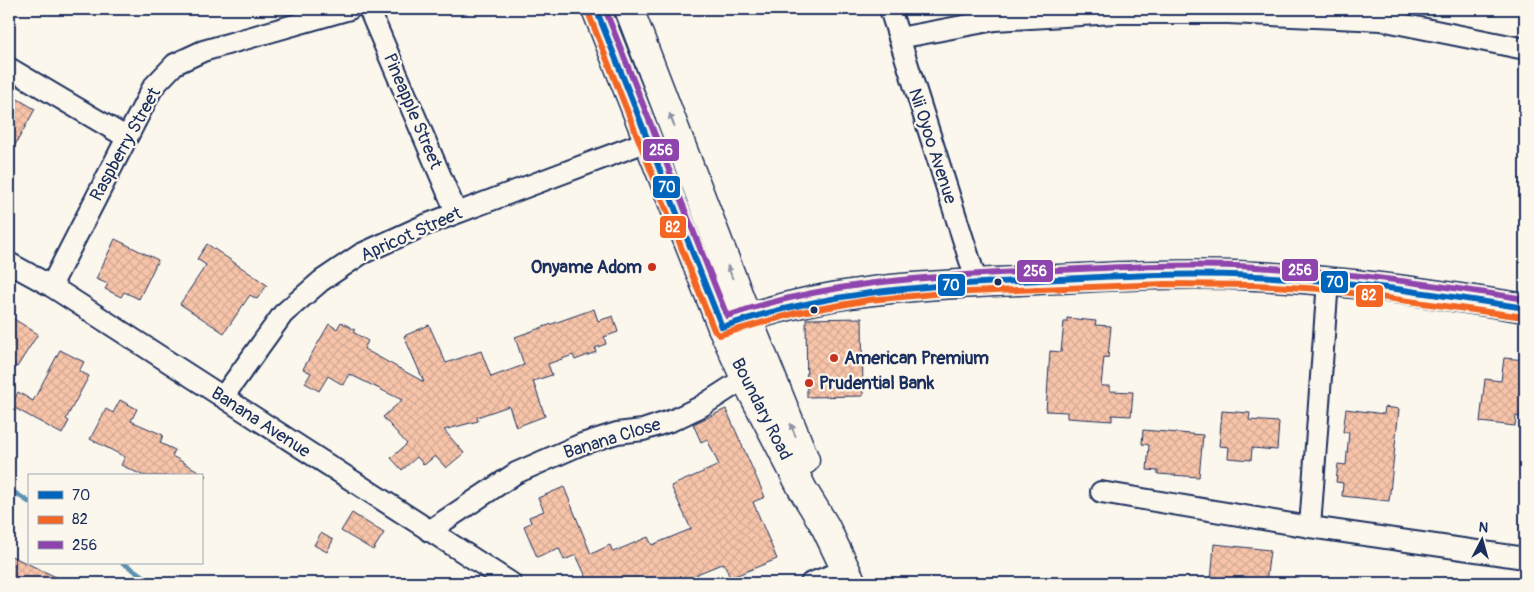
<svg xmlns="http://www.w3.org/2000/svg" width="1534" height="592" font-family="Pangolin,sans-serif">
	<style>
		.lines { fill: none; stroke-linecap: round; stroke-linejoin: round }
		.stream { stroke: #5c91b1; stroke-width: 5 }
		.building { fill: url(#building-cross-hatch); stroke: #1b2f5e }
		.minor-casing { stroke: #1b2f5e; stroke-width: 24 }
		.secondary-casing { stroke: #1b2f5e; stroke-width: 31 }
		.minor { stroke: #fbf7ec; stroke-width: 20 }
		.secondary { stroke: #fbf7ec; stroke-width: 28 }
		.bus-1-casing { stroke: #fbf7ec; stroke-width: 10 }
		.bus-2-casing { stroke: #fbf7ec; stroke-width: 10 }
		.bus-3-casing { stroke: #fbf7ec; stroke-width: 10 }
		.bus-1 { stroke: #0065bd; stroke-width: 6 }
		.bus-2 { stroke: #f26522; stroke-width: 6 }
		.bus-3 { stroke: #8e44ad; stroke-width: 6 }
		.oneway { fill: #8b93a5 }
		.poi-dot { fill: #c8321e; stroke: #fbf7ec; stroke-width: 2 }
		.bus-dot { fill: #1b2f5e; stroke: #fbf7ec; stroke-width: 2 }
		.labels { text-anchor: middle; stroke-width: 4.5; stroke-linejoin: round; paint-order: stroke }
		.street-label { font-size: 18px; fill: #1b2f5e; stroke: #fbf7ec }
		.poi-label { font-size: 18px; font-weight: bold; fill: #1b2f5e; stroke: #fbf7ec; text-anchor: start }
		.line-badge { stroke: #fbf7ec; stroke-width: 2 }
		.badge-label { font-size: 14px; text-anchor: middle; font-weight: bold; fill: #fff }
	</style>
	<defs>
		<pattern id="building-cross-hatch" width="8" height="8" patternUnits="userSpaceOnUse" patternTransform="scale(1.25)"><rect width="8" height="8" fill="#f8c4a9"/><path d="M0 0l8 8M0 8l8-8" fill="none" stroke="#d4a994"/></pattern>
	</defs>
	<rect width="100%" height="100%" fill="#fbf7ec"/>
	<filter id="ink" filterUnits="userSpaceOnUse"><feTurbulence type="fractalNoise" baseFrequency=".02" numOctaves="2"/><feDisplacementMap in="SourceGraphic" scale="10" xChannelSelector="R" yChannelSelector="G"/><feConvolveMatrix kernelMatrix="1 2 1 2 8 2 1 2 1" color-interpolation-filters="sRGB"/></filter>
	<g filter="url(#ink)">
		<g class="lines">
			<!-- stream -->
			<g class="stream">
				<path d="M9,489l20,13"/>
				<path d="M123,563l31,20"/>
			</g>
		</g>
		<!-- building -->
		<g class="building">
			<path d="M9,94l26,15 -26,47z"/>
			<path d="M115,239l43,21 -19,39 -15,-7 -3,5 -16,-8 3,-5 -12,-5z"/>
			<path d="M207,244l60,41 -10,14 -7,-4 -26,38 -44,-29 26,-39 -9,-6z"/>
			<path d="M594,309l4,12 15,-5 5,16 -14,5 2,7 -11,4 1,4 -21,8 -2,-5 -25,9 4,11 -19,6 12,35 -29,11 -7,-21 -32,11 1,4 -34,9 20,23 -18,15 -11,-12 -11,9 -7,-8 -15,13 -11,-12 16,-14 -24,-27 19,-17 -53,-26 -6,11 -15,-9 -9,15 -14,-8 6,-10 -8,-4 26,-45 8,5 4,-7 14,8 -2,2 15,9 -4,8 60,33 -20,-46 25,-11 17,38 35,-12 10,26 33,-12 -9,-28z"/>
			<path d="M9,316l29,18 -21,33 -8,-5z"/>
			<path d="M862,318l1,78 -56,1 -1,-78z"/>
			<path d="M1067,318l29,3 -1,4 16,1 -3,32 -4,-1 -3,29h9v5l23,1 -2,24 -19,-1v6l-45,-3v-6l-21,-1 4,-60 11,1 3,-30h3z"/>
			<path d="M60,350l24,12 -5,9 10,5 -23,43 3,2 -7,13 -51,-28 7,-14 15,9z"/>
			<path d="M1504,358l21,2v57l-9,-1 -1,10 -35,-4 5,-43 16,2z"/>
			<path d="M120,400l17,9 -6,12 32,14 -3,8 15,7 -3,6 35,20h-63l-23,-11 4,-8 -35,-18 16,-30 7,4z"/>
			<path d="M1385,407l14,2 -10,92 -47,-5 1,-13 -7,-1 2,-18 8,1 3,-33h-6l3,-23 38,5z"/>
			<path d="M726,409l39,88 -12,5 24,57 -47,19 -6,-15 -27,11 4,9h-112l-13,-28 -12,5 -5,-12 -22,9 -13,-31 7,-3 -2,-6 15,-6 -6,-13 26,-11 27,67 19,-9 3,7 35,-15 4,8 39,-16 -20,-43 48,-21 -12,-26 -6,3 -8,-18z"/>
			<path d="M1222,411l28,2 -1,7 30,2 -2,28 -25,-2 -1,12 -23,-2 1,-11 -10,-1z"/>
			<path d="M1143,430l60,5 -4,42 -41,-3v-3l-11,-1 2,-25 -7,-1z"/>
			<path d="M352,513l32,20 -11,17 -32,-19z"/>
			<path d="M321,533l12,7 -6,12 -13,-7z"/>
			<path d="M1214,544l56,6 -4,33h-55z"/>
			<path d="M9,555l60,28h-60z"/>
		</g>
		<g class="lines">
			<!-- minor casing -->
			<g class="minor-casing">
				<g id="minor">
					<path d="M369,9l87,203"/>
					<path d="M890,9l87,274"/>
					<path d="M899,38l96,-18 119,-7h114l153,7 144,29"/>
					<path d="M9,68l117,69"/>
					<path d="M9,263l42,23 460,297"/>
					<path d="M51,286l102,-199 22,-23 28,-13 147,-42"/>
					<path d="M223,397l60,-83 38,-33 40,-27 64,-29 223,-84"/>
					<path d="M1101,492l209,35 215,31"/>
					<path d="M1310,527l18,-246"/>
					<path d="M429,531l87,-58 66,-29 35,-11 26,-3 30,-10 27,-13 45,-29"/>
					<path d="M811,583l35,-13"/>
				</g>
			</g>
			<!-- secondary casing -->
			<g class="secondary-casing">
				<g id="secondary">
					<path d="M596,9l126,318 23,51 58,112 22,36 27,57"/>
					<path d="M629,9l118,308 58,143"/>
					<path d="M722,327c93,-37 197,-42 296,-46 79,-4 158,-9 237,-5 91,4 180,18 270,32"/>
				</g>
			</g>
			<!-- minor -->
			<use href="#minor" class="minor"/>
			<!-- secondary -->
			<use href="#secondary" class="secondary"/>
			<!-- bus-1 casing -->
			<g class="bus-1-casing">
				<path id="bus-1" d="M596,9l126,318c97,-34 195,-41 296,-46 79,-4 157,-9 236,-5 91,4 181,18 271,32"/>
			</g>
			<!-- bus-2 casing -->
			<g class="bus-2-casing">
				<path id="bus-2" d="M588,12l126,318 5,5 77,-22 73,-13 75,-7 222,-9 89,1 67,4 202,28"/>
			</g>
			<!-- bus-3 casing -->
			<g class="bus-3-casing">
				<path id="bus-3" d="M605,9l122,307c94,-33 192,-39 291,-44 79,-4 159,-9 238,-5 91,5 180,18 269,32"/>
			</g>
			<!-- bus-1 -->
			<use href="#bus-1" class="bus-1"/>
			<!-- bus-2 -->
			<use href="#bus-2" class="bus-2"/>
			<!-- bus-3 -->
			<use href="#bus-3" class="bus-3"/>
		</g>
		<!-- one-way arrows -->
		<defs><path id="oneway-solid" d="M-6-.8H1V-3.2L6.5 0L1 3.2V.8H-6Z" transform="scale(1.25)"/></defs>
		<g class="oneway">
			<use href="#oneway-solid" transform="translate(672 120) rotate(-111)"/>
			<use href="#oneway-solid" transform="translate(730 272) rotate(-111)"/>
			<use href="#oneway-solid" transform="translate(793 430) rotate(-112)"/>
		</g>
	</g>
	<!-- markers -->
	<g class="poi-dot">
		<circle cx="652" cy="267" r="5"/>
		<circle cx="834" cy="358" r="5"/>
		<circle cx="809" cy="383" r="5"/>
	</g>
	<g class="bus-dot">
		<circle cx="998" cy="282" r="4.5"/>
		<circle cx="814" cy="310" r="4.5"/>
	</g>
	<g class="labels">
		<!-- street labels -->
		<g class="street-label">
			<text transform="translate(413 111) rotate(67)" y="6">Pineapple Street</text>
			<text transform="translate(125 144) rotate(-61)" y="6">Raspberry Street</text>
			<text transform="translate(933 146) rotate(72)" y="6">Nii Oyoo Avenue</text>
			<text transform="translate(411 234) rotate(-24)" y="6">Apricot Street</text>
			<text transform="translate(762 409) rotate(63)" y="6">Boundary Road</text>
			<text transform="translate(261 422) rotate(33)" y="6">Banana Avenue</text>
			<text transform="translate(612 438) rotate(-17)" y="6">Banana Close</text>
		</g>
		<!-- poi labels -->
		<g class="poi-label">
			<text x="642" y="273" text-anchor="end">Onyame Adom</text>
			<text x="844" y="364">American Premium</text>
			<text x="819" y="389">Prudential Bank</text>
		</g>
	</g>
	<g class="line-badge">
		<rect x="642" y="138" width="38" height="24" rx="5" fill="#8e44ad"/>
		<rect x="652" y="175" width="29" height="24" rx="5" fill="#0065bd"/>
		<rect x="659" y="215" width="28" height="24" rx="5" fill="#f26522"/>
		<rect x="1281" y="258" width="38" height="24" rx="5" fill="#8e44ad"/>
		<rect x="1016" y="259" width="38" height="24" rx="5" fill="#8e44ad"/>
		<rect x="1320" y="270" width="29" height="24" rx="5" fill="#0065bd"/>
		<rect x="937" y="273" width="29" height="24" rx="5" fill="#0065bd"/>
		<rect x="1355" y="284" width="29" height="24" rx="5" fill="#f26522"/>
	</g>
	<g class="badge-label">
		<text x="661" y="155">256</text>
		<text x="667" y="192">70</text>
		<text x="673" y="232">82</text>
		<text x="1300" y="275">256</text>
		<text x="1035" y="276">256</text>
		<text x="1335" y="287">70</text>
		<text x="951" y="290">70</text>
		<text x="1369" y="300">82</text>
	</g>
	<!-- margin -->
	<rect width="1534" height="592" fill="none" stroke="#fbf7ec" stroke-width="30"/>
	<rect x="15" y="15" width="1504" height="562" fill="none" stroke="#1b2f5e" stroke-width="2" filter="url(#ink)"/>
	<!-- legend -->
	<rect x="28" y="474" width="175" height="90" fill="#fbf7ec" stroke="#a1a7b3"/>
	<rect x="38" y="491" width="25" height="8" fill="#0065bd" stroke="#a1a7b3"/>
	<text x="72" y="500" font-size="15" fill="#1b2f5e">70</text>
	<rect x="38" y="516" width="25" height="8" fill="#f26522" stroke="#a1a7b3"/>
	<text x="72" y="524" font-size="15" fill="#1b2f5e">82</text>
	<rect x="38" y="541" width="25" height="8" fill="#8e44ad" stroke="#a1a7b3"/>
	<text x="72" y="550" font-size="15" fill="#1b2f5e">256</text>
	<!-- north arrow -->
	<g transform="translate(1482 540) rotate(6)" stroke="#fbf7ec" stroke-width="4" paint-order="stroke">
	<path d="M0-4L9 19L0 12L-9 19Z" fill="#1b2f5e"/>
	<text y="-8" font-size="14" font-weight="bold" text-anchor="middle" fill="#1b2f5e">N</text>
	</g>
</svg>
